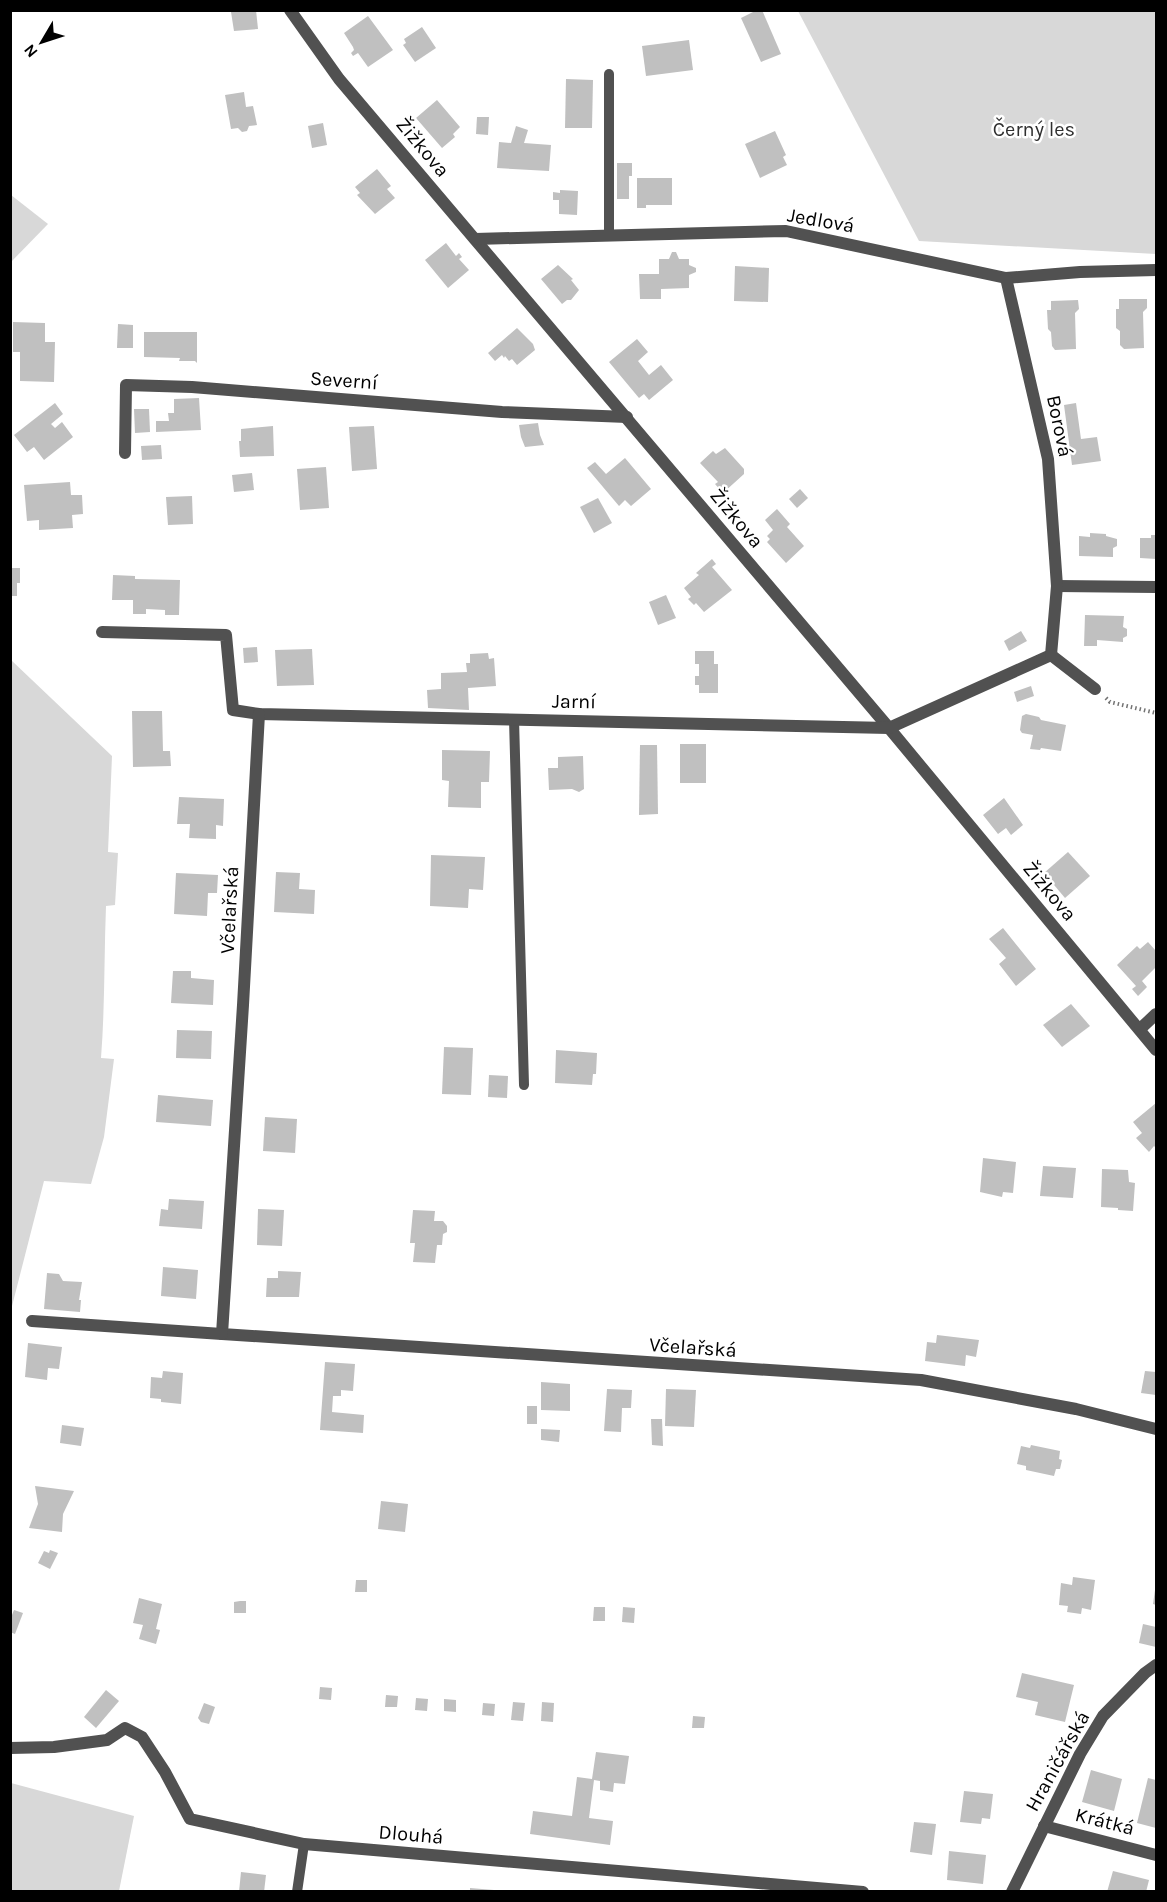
<svg xmlns="http://www.w3.org/2000/svg" width="1167" height="1902" font-family="Karla,sans-serif">
	<style>
		.green { fill: #d8d8d8 }
		.building { fill: #c0c0c0 }
		.lines { fill: none; stroke-linecap: round; stroke-linejoin: round }
		.path { stroke: #737373; stroke-width: 4; stroke-dasharray: 1.5 3; stroke-linecap: butt }
		.lane { stroke: #515151; stroke-width: 10 }
		.street { stroke: #515151; stroke-width: 12 }
		.labels { text-anchor: middle; stroke-width: 5; stroke-linejoin: round; paint-order: stroke }
		.park-label { font-size: 20px; fill: #2f2f2f; stroke: #fff }
		.street-label { font-size: 20px; fill: #000; stroke: #fff }
	</style>
	<rect width="100%" height="100%" fill="#fff"/>
	<!-- green -->
	<g class="green">
		<path d="M798,11h358v243l-237,-13z"/>
		<path d="M11,195l37,29 -37,38z"/>
		<path d="M11,660l101,96 -4,96 10,1 -3,52 -9,1c-2,51 -1,101 -5,152l13,1 -10,78 -13,47 -47,-3 -33,129z"/>
		<path d="M11,1783l123,33 -15,75h-108z"/>
	</g>
	<!-- building -->
	<g class="building">
		<path d="M234,10h22l2,19 -24,2 -3,-19z"/>
		<path d="M757,10h5l19,44 -20,8 -20,-44z"/>
		<path d="M368,16l25,34 -25,17 -10,-14 -5,3 -2,-3 3,-3 -1,-3 -9,-14z"/>
		<path d="M422,27l14,21 -21,14 -12,-17 3,-2 -2,-4z"/>
		<path d="M689,40l4,30 -47,6 -4,-30z"/>
		<path d="M566,79l27,1 -1,48h-27z"/>
		<path d="M244,92l2,15 7,-1 4,19 -8,1 -2,5 -5,1 -4,-4 -7,1 -6,-34z"/>
		<path d="M437,100l23,27 -7,7 2,3 -13,11 -26,-30z"/>
		<path d="M477,117h12l-1,18 -12,-1z"/>
		<path d="M323,123l4,22 -15,3 -4,-22z"/>
		<path d="M516,126l12,4 -4,13 27,2 -2,26 -52,-3 2,-26 12,1z"/>
		<path d="M775,131l11,24 -3,2 4,8 -27,13 -15,-34z"/>
		<path d="M617,163h15v13h-3v23h-12z"/>
		<path d="M377,169l14,17 -4,3 8,9 -20,16 -18,-19 3,-2 -5,-6z"/>
		<path d="M637,178h35v27h-26v3h-9z"/>
		<path d="M560,190l18,1 -1,24 -18,-1v-14h-6v-8l7,1z"/>
		<path d="M446,243l10,13 3,-3 3,4 -3,2 10,11 -21,18 -23,-28z"/>
		<path d="M672,252h4l3,7h10v6l7,3v4l-7,3v13l-28,1v10h-21l-1,-25h20v-15h10z"/>
		<path d="M558,265l15,14 -2,1 8,10 -8,10h-4l-5,4 -21,-25z"/>
		<path d="M735,266l34,2 -1,34 -34,-1z"/>
		<path d="M1119,299h28v9l-4,4 1,36 -20,1 -4,-4v-14l-4,-3v-19h3z"/>
		<path d="M1078,300l1,9 -4,4 1,36 -21,1 -3,-4 -1,-14 -3,-3 -1,-19h4v-9z"/>
		<path d="M13,322l32,1v19h10l-1,40 -34,-1v-29h-7z"/>
		<path d="M118,324l15,1v23h-16z"/>
		<path d="M517,328l16,16 2,6 -18,15 -5,-6 -3,2 -4,-5 -1,2 -2,-3 -7,6 -7,-8z"/>
		<path d="M144,332h53v31l-2,-2h-16l1,-3 -36,-1z"/>
		<path d="M637,339l11,13 -10,9 11,14 12,-10 12,15 -24,20 -5,-6 -5,4 -30,-36z"/>
		<path d="M199,398l2,32 -45,2v-11h13l-1,-8h6v-14z"/>
		<path d="M55,403l8,11 -12,10 4,4 7,-6 11,15 -29,23 -10,-13 -7,5 -13,-17z"/>
		<path d="M1076,403l5,36 16,-2 4,24 -29,4 -8,-60z"/>
		<path d="M134,409h15l1,23 -15,1z"/>
		<path d="M538,423l2,12 4,10 -19,2 -4,-10 -2,-12z"/>
		<path d="M273,426l1,30 -34,1 -1,-16h2v-12z"/>
		<path d="M374,426l3,43 -25,2 -3,-44z"/>
		<path d="M161,445l1,14 -20,1 -1,-14z"/>
		<path d="M725,448l19,21v5l-21,19 -8,-9 3,-2 -18,-19 13,-12 3,3z"/>
		<path d="M625,458l26,31 -20,17 -6,-6 -6,6 -32,-38 8,-6 11,12z"/>
		<path d="M326,467l3,41 -29,2 -3,-41z"/>
		<path d="M252,473l2,17 -20,2 -2,-17z"/>
		<path d="M70,482l1,13h11l1,19 -11,1 1,13 -34,2v-10l-12,1 -3,-36z"/>
		<path d="M800,489l8,9 -11,10 -8,-9z"/>
		<path d="M192,496l1,28 -25,1 -2,-28z"/>
		<path d="M598,498l14,25 -18,10 -14,-26z"/>
		<path d="M777,509l13,15 -3,3 17,19 -18,17 -19,-21 3,-3 -3,-3 6,-6 -8,-10z"/>
		<path d="M1090,533l16,1v2l11,3v7l-4,2v9l-34,-1v-20l11,1z"/>
		<path d="M1151,535h5v24l-16,-1v-20h11z"/>
		<path d="M712,559l4,5 -4,3 20,23 -28,22 -8,-9 -2,2 -6,-6 3,-2 -7,-9 15,-13 -3,-2z"/>
		<path d="M10,568h10v15h-3v13h-7z"/>
		<path d="M113,575l22,1v3l45,1 -1,35h-14v-5l-19,-1v5h-13v-14h-21z"/>
		<path d="M666,595l10,23 -18,7 -9,-23z"/>
		<path d="M1085,615l39,1 -1,11 4,2v7l-4,2v4l-26,-2v6h-13z"/>
		<path d="M1021,631l6,10 -18,10 -5,-10z"/>
		<path d="M257,647l1,15 -14,1 -1,-15z"/>
		<path d="M312,649l2,36 -37,1 -2,-36z"/>
		<path d="M695,651h19v13h4v29h-19v-8h-4v-9h4v-12h-4z"/>
		<path d="M488,653l1,6 5,-1 2,28 -28,2 1,22 -41,-2 -1,-18 14,-1v-16l26,-1 -1,-9h4v-9z"/>
		<path d="M1031,686l3,10 -17,6 -3,-10z"/>
		<path d="M132,711h30l1,40h7l1,15 -38,1z"/>
		<path d="M1026,714l13,3 2,3 25,5 -5,26 -20,-3 -1,2 -10,-1 3,-14 -11,-2 -2,-3 2,-14z"/>
		<rect x="680" y="744" width="26" height="39"/>
		<path d="M640,745h17l1,69 -19,1z"/>
		<path d="M442,750l48,1 -1,31h-8v26l-33,-1 1,-26 -7,-1z"/>
		<path d="M583,756l1,33 -5,3 -7,-3 -23,1 -1,-22h10v-11z"/>
		<path d="M179,797l45,2 -1,27 -7,-1v14l-27,-1 1,-14h-13z"/>
		<path d="M1004,798l19,27 -12,10 -5,-7 -8,6 -15,-19z"/>
		<path d="M1068,852l22,24 -25,22 -21,-25z"/>
		<path d="M431,855l54,2 -2,33 -14,-1 -1,19 -38,-2z"/>
		<path d="M276,872l24,1 -1,16 16,1 -1,24 -40,-2z"/>
		<path d="M176,873l42,2 -1,18h-9l-1,23 -33,-2z"/>
		<path d="M1003,928l33,41 -20,17 -17,-22 7,-6 -17,-19z"/>
		<path d="M1148,942l8,9v16l-14,14 5,6 -9,9 -6,-7 4,-3 -19,-21 20,-19 3,3z"/>
		<path d="M173,971h18v7l23,2 -1,25 -42,-2z"/>
		<path d="M1071,1004l19,22 -28,21 -19,-22z"/>
		<path d="M177,1030l35,1 -1,28 -35,-1z"/>
		<path d="M444,1047l29,1 -2,47 -29,-1z"/>
		<path d="M556,1050l41,3 -1,21h-3l-1,11 -37,-2z"/>
		<path d="M489,1075l19,1 -1,22 -19,-1z"/>
		<path d="M158,1095l55,5 -2,26 -55,-4z"/>
		<path d="M1156,1103v45l-2,-2 -5,6 -13,-14 6,-5 -9,-11z"/>
		<path d="M265,1117l32,2 -2,34 -32,-2z"/>
		<path d="M983,1158l33,4 -3,31 -10,-1 -1,5 -22,-5z"/>
		<path d="M1043,1166l33,2 -3,30 -33,-2z"/>
		<path d="M1102,1169l26,1 1,12 6,1 -2,28 -15,-1v-2l-17,-1z"/>
		<path d="M169,1199l35,2 -2,28 -43,-3 2,-17 7,1z"/>
		<path d="M258,1209l26,1 -2,36 -25,-1z"/>
		<path d="M413,1210l22,1 -1,10h9l4,5v6l-4,2 -1,11h-5l-2,18 -22,-1 2,-19h-5z"/>
		<path d="M163,1267l35,3 -2,29 -35,-3z"/>
		<path d="M278,1271l23,1 -2,25h-33l1,-19h11z"/>
		<path d="M47,1273l12,1 4,7 19,1 -3,18h2l-1,12 -36,-3z"/>
		<path d="M937,1335l42,5 -3,17 -10,-2 -1,11 -40,-5 2,-19 9,1z"/>
		<path d="M28,1343l34,4 -3,22 -11,-1 -1,12 -22,-3z"/>
		<path d="M325,1362l30,2 -2,27 -12,-1v6h-8l-1,16 32,3 -1,18 -43,-3z"/>
		<path d="M163,1371l20,2 -2,31 -20,-2v-3l-11,-1 1,-21 11,1z"/>
		<path d="M1145,1371l11,1v23l-15,-2z"/>
		<path d="M541,1382l29,2v27l-29,-1z"/>
		<path d="M607,1389l25,1 -1,18h-9l-1,24 -17,-1z"/>
		<path d="M666,1389l30,1 -2,37 -29,-1z"/>
		<rect x="527" y="1406" width="10" height="18"/>
		<path d="M651,1419h11l1,27 -11,-1z"/>
		<path d="M62,1425l22,3 -3,18 -21,-3z"/>
		<path d="M541,1429l19,1 -1,12 -18,-2z"/>
		<path d="M1031,1445l29,6 -1,8 3,1 -2,9h-4l-2,7 -28,-6v-4l-9,-2 4,-18 9,2z"/>
		<path d="M35,1486l39,5 -11,23 -1,18 -33,-4 9,-24z"/>
		<path d="M381,1501l27,3 -3,28 -27,-3z"/>
		<path d="M50,1550l8,3 -8,16 -12,-6 6,-12 5,2z"/>
		<path d="M1073,1577l22,3 -4,30 -9,-2 -1,6 -14,-2 1,-6 -9,-1 2,-22 11,2z"/>
		<path d="M356,1580h11v12h-12z"/>
		<path d="M1155,1590h1v15l-3,-1z"/>
		<path d="M139,1598l23,6 -6,25 4,1 -4,14 -17,-5 4,-14 -10,-2z"/>
		<path d="M240,1601h6v12h-12v-11z"/>
		<path d="M594,1607h11v14h-12z"/>
		<path d="M623,1607l12,1 -1,15 -12,-1z"/>
		<path d="M14,1610l9,3 -8,21 -5,-2v-12z"/>
		<path d="M1143,1624l13,3v20l-17,-4z"/>
		<path d="M1022,1673l52,12 -9,37 -30,-7 3,-13 -22,-5z"/>
		<path d="M320,1687l12,1 -1,12 -12,-1z"/>
		<path d="M106,1690l13,11 -23,27 -12,-11z"/>
		<path d="M386,1695l12,1 -1,11h-12z"/>
		<path d="M416,1698l12,1 -1,12 -12,-1z"/>
		<path d="M444,1699l12,1v12l-12,-1z"/>
		<path d="M513,1702l12,1 -2,18 -12,-1z"/>
		<path d="M542,1702l12,1 -1,19 -12,-1z"/>
		<path d="M204,1703l11,4 -6,17 -8,-2 -3,-4z"/>
		<path d="M483,1703l12,1 -1,12 -12,-1z"/>
		<path d="M693,1716l12,1 -1,11h-12z"/>
		<path d="M596,1752l33,4 -4,28 -11,-1 -1,9 -13,-2v-9l-6,-1 -5,38 24,3 -3,24 -80,-11 3,-23 39,5 5,-39 15,2z"/>
		<path d="M1091,1770l31,9 -8,32 -32,-9z"/>
		<path d="M1148,1778l8,2v48l-19,-5z"/>
		<path d="M964,1791l29,3 -3,25 -8,-1 -1,6 -21,-2z"/>
		<path d="M914,1822l22,2 -4,31 -22,-3z"/>
		<path d="M949,1851l37,4 -3,29 -36,-4z"/>
		<path d="M1113,1871l36,9 -3,12h-39z"/>
		<path d="M241,1872l25,3 -2,17h-25z"/>
		<path d="M470,1888l24,2v2h-24z"/>
	</g>
	<g class="lines">
		<!-- path -->
		<path class="path" d="M1106,698l4,4 46,11"/>
		<!-- lane -->
		<g class="lane">
			<path d="M609,236v-162"/>
			<path d="M514,719l10,366"/>
			<path d="M297,1892l7,-48"/>
		</g>
		<!-- street -->
		<g class="street">
			<path d="M290,10l49,69 550,649 267,322"/>
			<path d="M475,239l311,-8 220,47 74,-6 76,-2"/>
			<path d="M125,453l1,-68 66,2 310,25 125,5"/>
			<path d="M1057,586l99,1"/>
			<path d="M102,632l124,3 7,75 26,4 630,14 162,-73 6,-69 -9,-127 -42,-181"/>
			<path d="M1051,655l44,34"/>
			<path d="M259,714l-16,291 -21,329 699,46 155,29 80,20"/>
			<path d="M1140,1029l16,-15"/>
			<path d="M32,1321l190,13"/>
			<path d="M10,1748l44,-1 53,-7 18,-12 17,9 23,35 25,47 114,25 559,48"/>
			<path d="M1044,1826l112,29"/>
			<path d="M1012,1892l68,-138 23,-38 42,-43 11,-8"/>
		</g>
	</g>
	<g class="labels">
		<!-- park labels -->
		<g class="park-label">
			<text x="1034" y="136">Černý les</text>
		</g>
		<!-- street labels -->
		<g class="street-label">
			<text transform="translate(423 147) rotate(50)" y="7">Žižkova</text>
			<text transform="translate(821 220) rotate(10)" y="7">Jedlová</text>
			<text transform="translate(344 380) rotate(4)" y="7">Severní</text>
			<text transform="translate(1060 426) rotate(78)" y="7">Borová</text>
			<text transform="translate(737 518) rotate(50)" y="7">Žižkova</text>
			<text transform="translate(574 701) rotate(1)" y="7">Jarní</text>
			<text transform="translate(1050 891) rotate(50)" y="7">Žižkova</text>
			<text transform="translate(229 910) rotate(-87)" y="7">Včelařská</text>
			<text transform="translate(693 1347) rotate(4)" y="7">Včelařská</text>
			<text transform="translate(1057 1761) rotate(-61)" y="7">Hraničářská</text>
			<text transform="translate(1105 1821) rotate(14)" y="7">Krátká</text>
			<text transform="translate(411 1834) rotate(5)" y="7">Dlouhá</text>
		</g>
	</g>
	<!-- border -->
	<rect width="1167" height="1902" fill="none" stroke="#000000" stroke-width="24"/>
	<!-- north arrow -->
	<g transform="translate(42 42) rotate(231)" stroke="#ffffff" stroke-width="4.5" paint-order="stroke">
	<path d="M0-4.5L10 22L0 15L-10 22Z" fill="#000000"/>
	<text y="-9" font-size="16" font-weight="bold" text-anchor="middle" fill="#000000">N</text>
	</g>
</svg>
